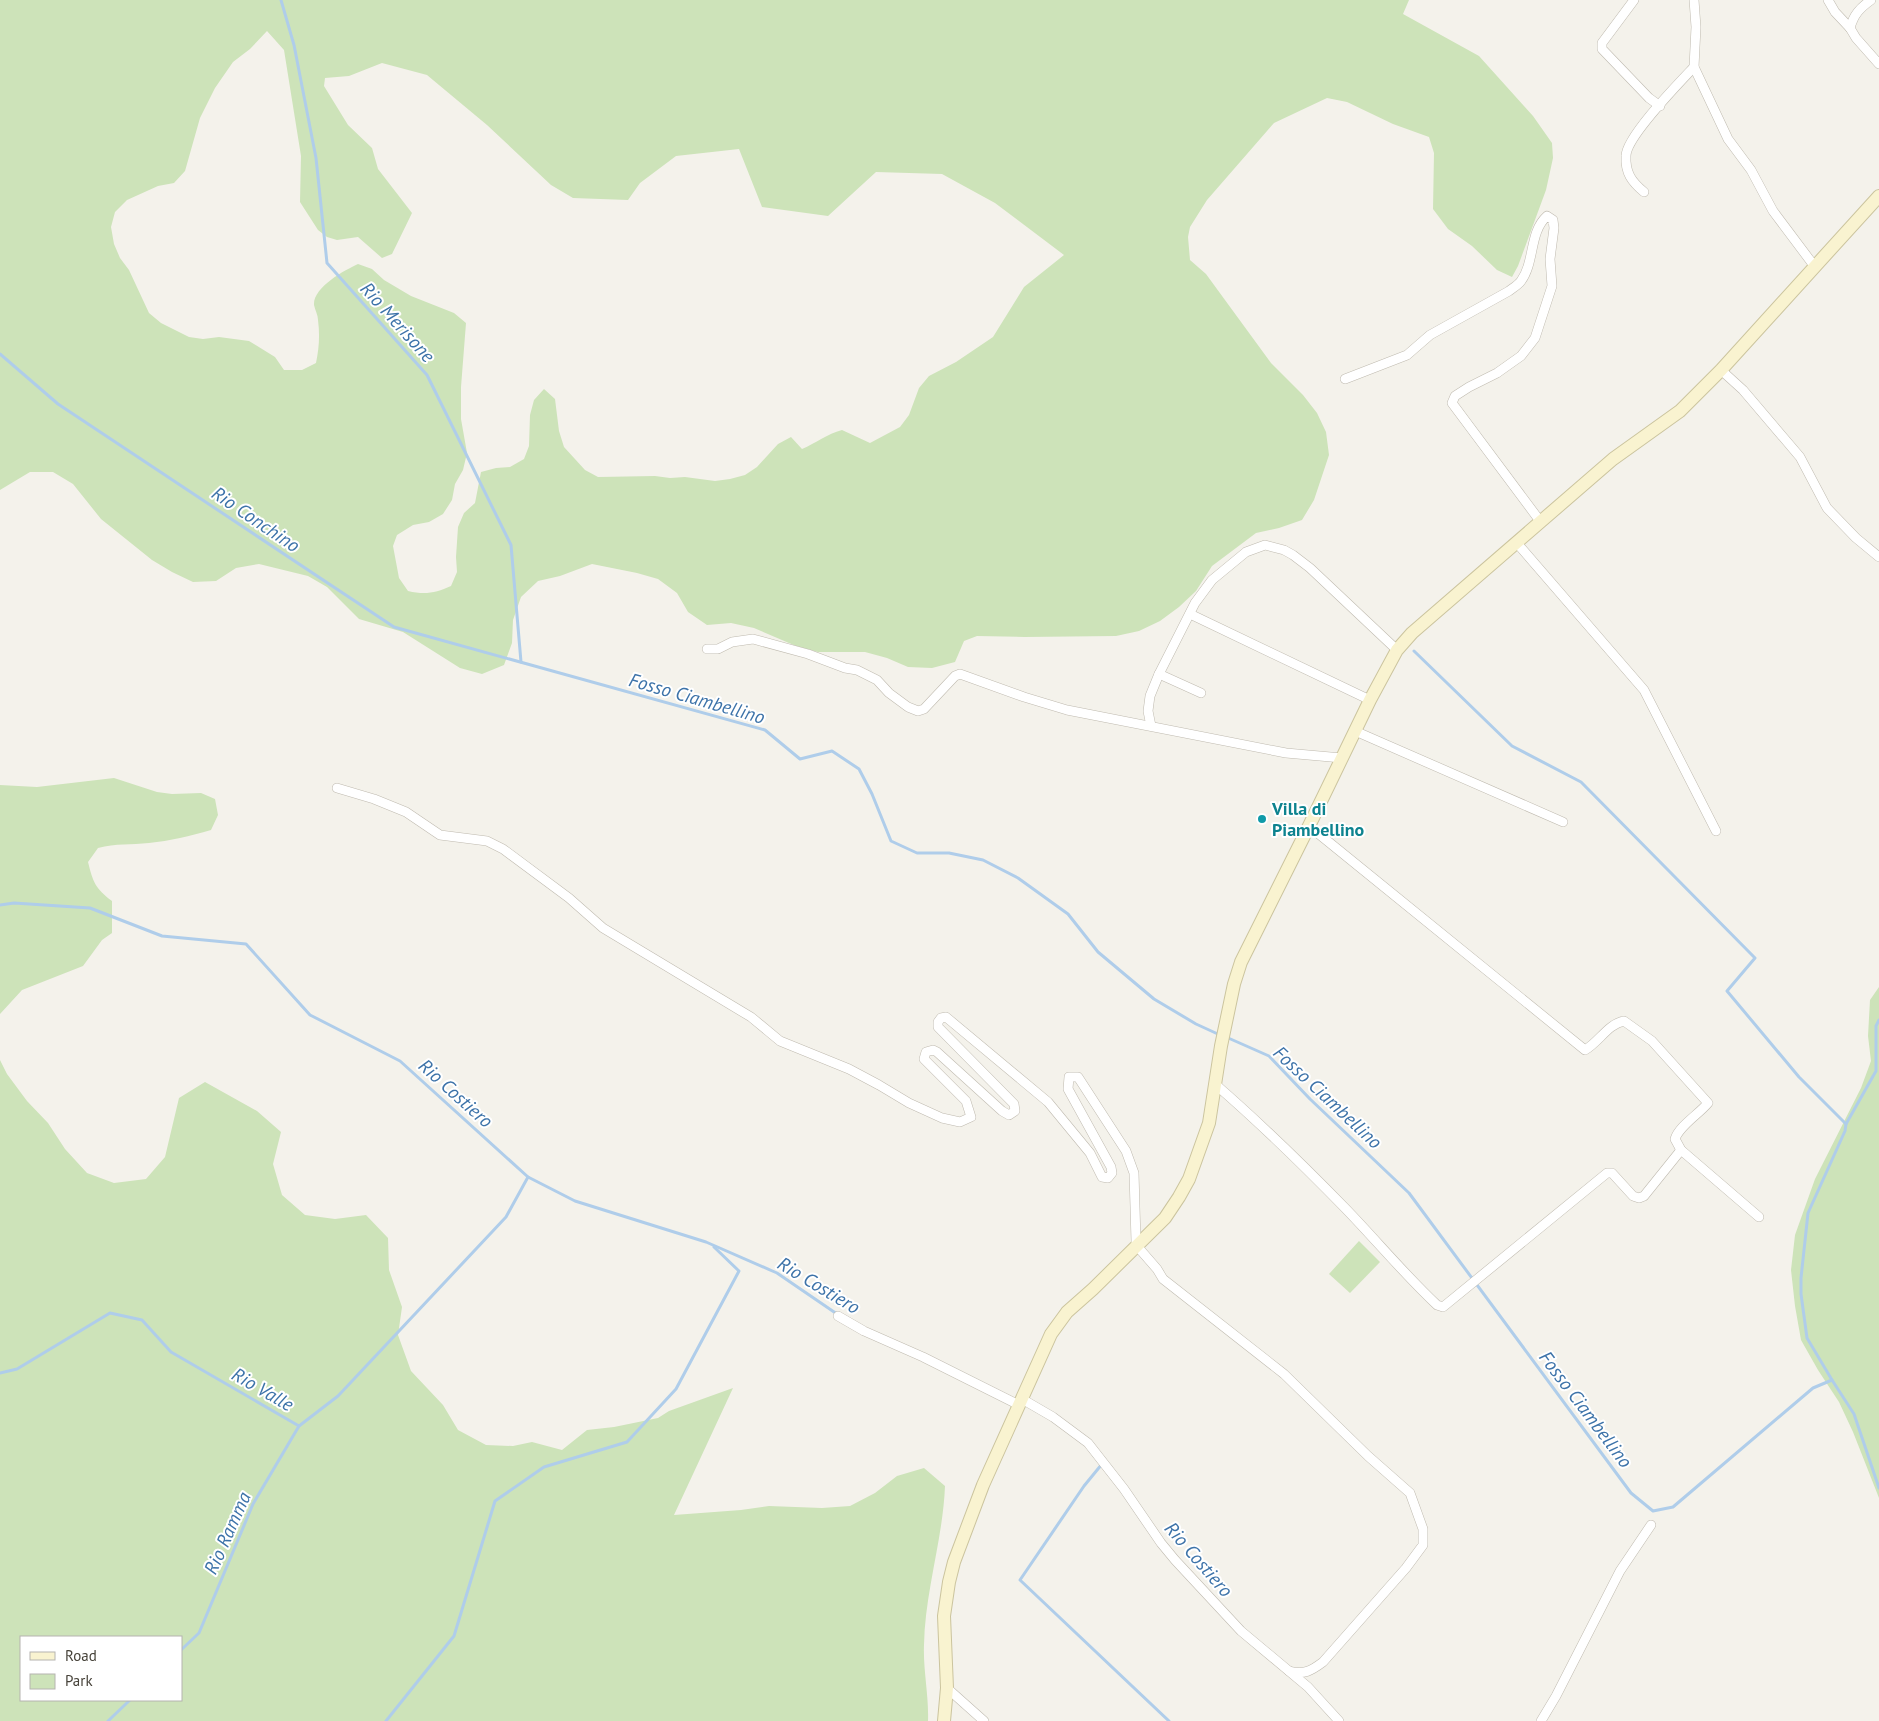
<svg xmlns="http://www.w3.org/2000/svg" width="1879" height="1721" font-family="'PT Sans',sans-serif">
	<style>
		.green { fill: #cde3b9; fill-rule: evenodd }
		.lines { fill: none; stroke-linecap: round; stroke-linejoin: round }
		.stream { stroke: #afcdea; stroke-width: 3 }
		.street-casing { stroke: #bfbaaf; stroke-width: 10 }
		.secondary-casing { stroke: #cbc49e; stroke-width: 14 }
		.street { stroke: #fff; stroke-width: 9 }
		.secondary { stroke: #f9f3d0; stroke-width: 12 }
		.culture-dot { fill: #0f9aa8; stroke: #fff; stroke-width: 2 }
		.labels { text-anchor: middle; stroke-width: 4; stroke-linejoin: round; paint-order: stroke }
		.culture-label { font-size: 18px; font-weight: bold; fill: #0d838f; stroke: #fff; text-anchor: start }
		.water-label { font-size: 19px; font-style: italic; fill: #3d73a9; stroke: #fff }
	</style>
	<rect width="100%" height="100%" fill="#f4f2eb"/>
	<!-- green -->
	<g class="green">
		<path d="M0,0h1409l-6,14 76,42 54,60 19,27 1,15 -7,32 -28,76 -6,11 -15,-7 -25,-24 -24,-17 -15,-20 1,-56 -5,-16 -36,-13 -46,-22 -20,-4 -53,25 -67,77 -17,27 -2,10 2,23 16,14 65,89 32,32 14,18 9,19 3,23 -15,45 -12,20 -23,8 -23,5 -44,33 -16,25 -17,16 -19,14 -21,10 -23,5 -92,1 -47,-1 -13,5 -9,21 -23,6 -24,-1 -21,-9 -22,-6h-47l-22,-6 -42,-18 -23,-5 -24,2 -19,-13 -11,-19 -19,-14 -21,-6 -45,-9 -32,12 -22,5 -17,16 -8,23 -1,23 -8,22 -22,9 -22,-6 -57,-36 -44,-13 -32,-32 -19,-11 -49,-12 -23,4 -20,13 -23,1 -21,-10 -20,-12 -51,-41 -28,-35 -20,-12h-23l-30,18zM267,31l17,19 17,106 -1,46 18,28 9,7 10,3 21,-3 24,21 10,-4 20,-41 -34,-44 -6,-21 -24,-23 -24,-39 1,-8 24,-2 33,-13 45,12 60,50 64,60 22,13 55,2 12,-17 36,-27 63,-7 23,58 66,9 48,-44 66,2 53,29 69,52 -40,32 -31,50 -37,25 -27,14 -10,12 -10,27 -9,12 -30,16 -28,-13c-15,4 -26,13 -40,19l-11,-12 -13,7 -21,23 -12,8 -15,4 -15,2 -30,-4 -15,1 -15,-2 -57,1 -13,-7 -21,-23 -5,-16 -4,-32 -11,-10 -10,11 -4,15 -1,31 -5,13 -14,8 -14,1 -15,4 -6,31 -11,10 -6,14 -2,30 1,15 -6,14c-15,7 -26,9 -43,5l-9,-13 -6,-32 4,-11 16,-10 16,-3 14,-8 9,-14 3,-16 8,-14 4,-17 -6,-34v-32l5,-64 -12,-10 -43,-17 -27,-16 -12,-11 -14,-5c-13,6 -45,23 -44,41 1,5 4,10 4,15 2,15 1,29 -2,43l-14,7h-18l-9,-13 -26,-16 -30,-4 -16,2 -14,-2 -28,-14 -12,-10 -20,-43 -9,-12 -6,-14 -3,-17 4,-15 12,-12 31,-14 16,-3 11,-12 15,-53 15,-30 18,-26 17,-13z"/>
		<path d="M114,778l43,14 15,2 29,-1 14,6 3,16 -7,15c-21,6 -41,11 -62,13 -18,2 -33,0 -51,5l-10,14c5,20 7,26 24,39v32l-10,7 -19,26 -61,24 -22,24v-229l37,2z"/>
		<path d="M1879,987v511l-26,-66 -14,-30 -21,-32 -17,-30 -6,-34 -4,-36 4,-35 20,-56 46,-91 10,-27 -3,-25 2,-36z"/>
		<path d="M0,1060l7,14 20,27 21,22 17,26 22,24 27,10 32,-4 19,-22 14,-59 26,-16 52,29 24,21 -8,32 9,31 23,20 30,4 31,-4 22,23 1,32 13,37 -4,28 13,36 32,34 15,25 28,15 27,1 19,-4 30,8 25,-20 27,-3 44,-9 11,-7 64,-23 -59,127 67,-5 28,-4 53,2 28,-2 25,-13 22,-17 27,-8 21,18c-2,53 -20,105 -21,159 -1,25 5,51 4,76h-928zM21,1637h160v63h-160z"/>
		<path d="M1359,1241l21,21 -30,31 -21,-19z"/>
	</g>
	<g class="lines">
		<!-- stream -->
		<g class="stream">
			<path d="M281,0l13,45 22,113 11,105 100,112 84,170 10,117"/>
			<path d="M0,354l58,50 336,223 371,103 35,29 32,-8 27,18 13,25 19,47 26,12h32l34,7 35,18 50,36 30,38 56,47 42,25 24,11"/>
			<path d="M1414,651l98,95 69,36 174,176 -28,33 72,86 47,47 -1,7 -37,82 -7,65v16l6,44 25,42"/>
			<path d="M0,905l14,-2 76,5 72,28 84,8 64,71 90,46 128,116 47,24 131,41 71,31 60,41"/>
			<path d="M1226,1037l43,19 41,43 99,94 222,300 22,18 20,-4 140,-119 19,-8 22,34 25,74"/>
			<path d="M1846,1124l30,-53v-45l3,-6"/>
			<path d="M0,1373l17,-4 93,-56 32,7 29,32 128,74"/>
			<path d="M1102,1464l-18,22 -64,94 149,141"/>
			<path d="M181,1650l18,-17 54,-129 46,-78 39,-30 168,-179 22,-40"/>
			<path d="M108,1721l22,-21"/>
			<path d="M386,1721l68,-85 41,-135 49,-34 83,-25 49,-53 63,-118 -25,-24"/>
		</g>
		<!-- street casing -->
		<g class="street-casing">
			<g id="street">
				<path d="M1634,0l-32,43v6l47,49 11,8"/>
				<path d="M1694,0l2,27 -2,40 34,72 23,31 22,41 42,56"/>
				<path d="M1828,0l7,12 15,16"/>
				<path d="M1871,0c-11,8 -17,14 -21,28l6,10 23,26"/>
				<path d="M1644,192c-12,-10 -19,-19 -18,-36 0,-19 53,-73 68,-89"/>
				<path d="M1721,370l22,20 57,67 27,51 29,30 23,19"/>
				<path d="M1345,379l62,-24 23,-20 79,-44c4,-3 9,-6 12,-10 14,-19 8,-49 26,-65l6,4 1,8 -4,31 2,27 -17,52 -14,18 -24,17 -28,14 -14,9 -3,7 88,118"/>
				<path d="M1516,542l128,148 72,141"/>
				<path d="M1190,614l180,86"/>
				<path d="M707,649h11l14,-7 21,-3 55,15 37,14 12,2 20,10 12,13 19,14 10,4 6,-2 31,-33 5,-2 64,23 43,13 219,43 56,5"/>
				<path d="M1159,674l42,19"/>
				<path d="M1151,726l-3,-15 2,-15 9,-22 36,-71 17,-23 34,-28 19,-7 19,5 9,5 17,13 87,82"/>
				<path d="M1355,731l208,91"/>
				<path d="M337,788l37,11 32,13 34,23 47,6 16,8 66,49 34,30 148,89 29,24 69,28 30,16 30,18 33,15 18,4 11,-5 -5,-16 -42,-42 2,-7 7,-2 4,2 65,59 7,4 6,-4 -1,-7 -76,-77v-5l3,-4 5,-1 102,85 42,51 12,24 6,1 4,-5 -1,-6 -43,-78 1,-12h9l48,74 8,22 2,68 1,5 20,23 6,10 121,95 84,82 42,37 13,36v16l-17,23 -83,94c-12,9 -19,13 -34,9"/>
				<path d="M1309,826l276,224c14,-8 23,-26 39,-29l28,20 56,62c-9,11 -29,23 -33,36l6,11 78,67"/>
				<path d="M1215,1084c45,39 88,81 130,124 31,32 59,66 92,97l6,2 164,-134h5l21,23 6,2 5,-2 37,-46"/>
				<path d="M838,1316l26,15 59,26 96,48"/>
				<path d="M1022,1399l31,18 35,26 36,46 37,54 14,17 66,71 67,56 31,34"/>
				<path d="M947,1688l37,33"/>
				<path d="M1541,1721l15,-25 64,-125 31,-46"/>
			</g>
		</g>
		<!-- secondary casing -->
		<g class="secondary-casing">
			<path id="secondary" d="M944,1721l3,-33 -3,-72 5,-34 5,-20 29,-77 68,-151 16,-22 26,-23 72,-71 14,-21 10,-18 20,-56 12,-77 13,-62 7,-22 68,-136 61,-126 27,-50 15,-17 201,-174 67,-48 41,-41 158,-174"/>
		</g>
		<!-- street -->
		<use href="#street" class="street"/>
		<!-- secondary -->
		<use href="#secondary" class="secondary"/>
	</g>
	<!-- markers -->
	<circle class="culture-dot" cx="1262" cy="819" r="5"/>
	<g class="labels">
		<!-- culture labels -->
		<g class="culture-label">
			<text x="1272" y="815">Villa di<tspan x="1272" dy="21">Piambellino</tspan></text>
		</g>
		<!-- water labels -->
		<g class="water-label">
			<text transform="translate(398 322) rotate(48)" y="7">Rio Merisone</text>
			<text transform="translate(256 519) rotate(34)" y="7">Rio Conchino</text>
			<text transform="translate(697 698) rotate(16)" y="7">Fosso Ciambellino</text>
			<text transform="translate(456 1093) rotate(42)" y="7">Rio Costiero</text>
			<text transform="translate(1328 1097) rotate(43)" y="7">Fosso Ciambellino</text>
			<text transform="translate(819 1285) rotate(31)" y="7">Rio Costiero</text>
			<text transform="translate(263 1389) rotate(30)" y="7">Rio Valle</text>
			<text transform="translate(1586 1409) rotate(53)" y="7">Fosso Ciambellino</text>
			<text transform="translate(227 1533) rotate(-66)" y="7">Rio Ramma</text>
			<text transform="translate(1199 1559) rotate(49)" y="7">Rio Costiero</text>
		</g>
	</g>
	<!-- legend -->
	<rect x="20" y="1636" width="162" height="65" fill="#ffffff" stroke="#b5b4b0"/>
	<rect x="30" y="1652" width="25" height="8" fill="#f9f3d0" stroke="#b5b4b0"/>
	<text x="65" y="1661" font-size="15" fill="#47433a">Road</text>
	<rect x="30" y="1674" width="25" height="15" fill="#cde3b9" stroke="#b5b4b0"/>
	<text x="65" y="1686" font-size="15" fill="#47433a">Park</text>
</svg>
